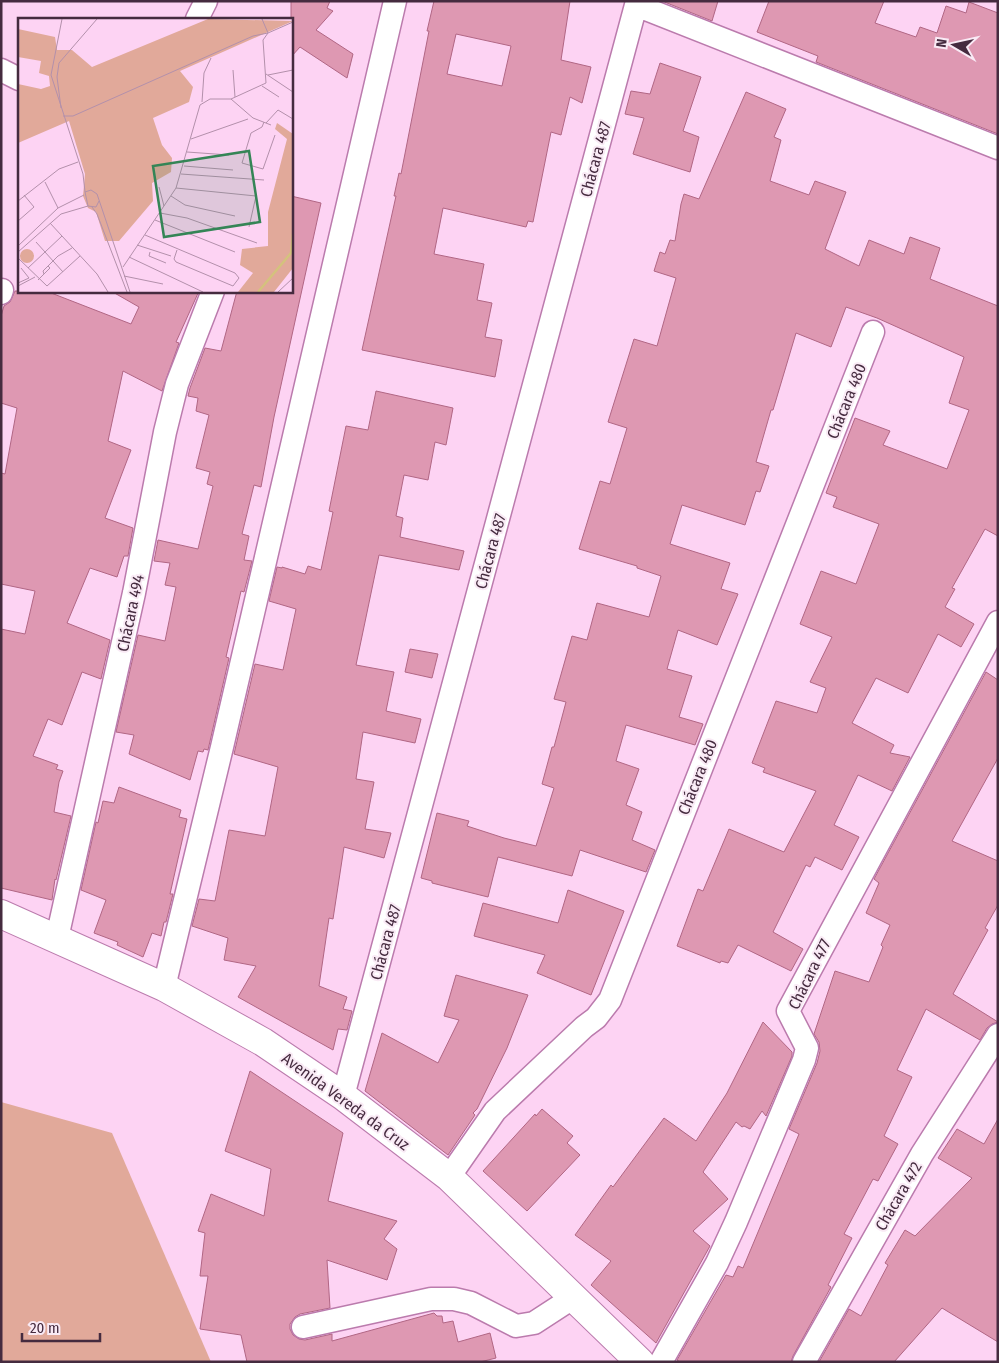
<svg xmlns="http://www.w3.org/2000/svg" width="999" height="1363" font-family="'Fira Sans Condensed',sans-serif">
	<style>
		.green { fill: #e1a99a }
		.building { fill: #de98b2; stroke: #b16684; fill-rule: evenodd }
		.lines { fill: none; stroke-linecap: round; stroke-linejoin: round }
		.minor-casing { stroke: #bb7bad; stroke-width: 25 }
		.tertiary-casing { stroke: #bb7bad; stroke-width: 30 }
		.minor { stroke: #fff; stroke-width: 22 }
		.tertiary { stroke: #fff; stroke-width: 28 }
		.labels { text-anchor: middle; stroke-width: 4; stroke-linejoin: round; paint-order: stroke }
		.street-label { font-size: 16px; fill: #452b3f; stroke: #f9eaf5 }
		.inset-river { fill: none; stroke: #d4c27d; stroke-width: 2.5 }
		.inset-road { fill: none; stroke: #b390ab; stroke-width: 1 }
		.view { fill: #348556; fill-opacity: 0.15; stroke: #348556; stroke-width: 2.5 }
		.inset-edge { fill: none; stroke: #452b3f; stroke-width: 2.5 }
	</style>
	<rect width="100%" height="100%" fill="#fdd3f3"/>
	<!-- green -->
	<path class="green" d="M1,1102l111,31 99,229h-210z"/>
	<!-- building -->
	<g class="building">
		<path d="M291,1h39l-3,7 6,3 -17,19 37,24 -6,24 -47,-31 -9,10z"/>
		<path d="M434,1h136l-9,59 30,7 -9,36 -12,-6 -9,38 -10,-3 -18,90 -5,-1 -2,6 -83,-19 -9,46 50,10 -7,36 15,3 -7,34 17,3 -7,37 -133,-27 34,-154h-2l5,-23 2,1 28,-143h-2zM456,34l55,12 -9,40 -55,-12z"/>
		<path d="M662,1h56l-6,20z"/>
		<path d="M769,1h115l-9,22 41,14 4,-10 17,6 9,-27 20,7 3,-11 29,11v121l-182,-72 2,-6 -61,-24z"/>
		<path d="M660,63l41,14 -18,54 16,6 -9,35 -57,-18 11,-36 -19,-4 6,-23 19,3z"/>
		<path d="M746,92l40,17 -12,28 7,3 -11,41 39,14 6,-14 31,11 -21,57 34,17 10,-26 35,14 6,-17 30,11 -10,31 68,27v230l-13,-7 -33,59 3,1 -10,18 29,17 -13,23 -23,-13 -30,59 -32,-15 -24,45 42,22 -4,8 20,4 -18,34 -34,-16 -24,50 25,12 -17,33 -27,-13 -5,10 -4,-2 -33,67 30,17 -12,22 -53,-26 -10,18 -7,-2 -1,2 -43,-17 21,-57 5,2 26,-62 55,23 32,-61 -53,-19 2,-4 -13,-5 24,-62 41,12 9,-25 -16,-6 22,-45 -32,-13 21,-53 35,13 23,-60 -46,-17 4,-10 -11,-4 29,-75 35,13 -7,14 64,24 22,-59 -20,-7 15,-46 -87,-39 -31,-11 -15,40 -35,-14 -23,77h-2l-15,52 13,4 -9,26 -4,-1 -11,34 -63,-20 -12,39 60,19 -9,26 17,5 -21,51 -39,-15 -11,39 25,7 -13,41 24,7 -8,21 -69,-20 -10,36 23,8 -13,36 16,7 -10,28 23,10 -9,22 -66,-22 -8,26 -74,-19 -10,40 -56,-14v-2l-11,-3 16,-65 32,8 -2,5 37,12 32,8 18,-58 -12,-4 10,-37h2l12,-45 -12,-3 18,-63 15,4 10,-37 52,14 12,-41 -24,-8v-2l-58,-17 21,-68 10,3 17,-56 -19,-6 26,-83 23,7 19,-68 -22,-7 6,-19 5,2 5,-14 5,1 6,-37 3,-10 15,5z"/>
		<path d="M291,196l30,7 -47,214 -13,70 -7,-2 -12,49 7,2 -5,24 8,1 -8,31 -3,-1 -9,40 -6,26 3,1 -21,92 -4,-1 -1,3 -5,-1 -8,29 -61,-26 5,-19 -18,-3 22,-97 27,6 11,-54 -11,-2 5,-22 -16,-2 4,-21 40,9 15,-63 -6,-2 3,-12 -14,-4 13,-53 -13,-4 2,-13 -10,-2 2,-8 15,-40 16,3 16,-60h54z"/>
		<path d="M15,291h31l85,33 8,-17 -28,-16h88l-23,51 3,1 -17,48 -39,-20 -15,70 23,9 -26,68 28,10 -5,28h-4l-7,21 -27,-9 -23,55 43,17 -9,39 -19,-7 -20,53 -14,-6 -15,37 25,9 -2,4 7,2 -4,11 -5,30 17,4 -15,64 -1,-1 -3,21 -51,-12v-259l24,5 10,-43 -34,-7v-111l4,1 12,-66 -16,-5v-87l3,-10 6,-4z"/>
		<path d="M376,391l77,17 -7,37 -11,-3 -7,38 -24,-5 -8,41 7,2 -3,19 64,14 -5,19 -80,-15 -23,110 38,7 -8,39 35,8 -6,24 -52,-11 -7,47 18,3 -9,47 26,4 -7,25 -40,-11 -11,72 -4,-1 -10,68 28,11 -4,12 9,2 -5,19 -9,-1 -5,21 -95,-53 18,-31 -32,-6 4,-22 -36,-12 7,-27 16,2 14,-71 36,6 13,-69 -44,-13 21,-90 28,6 13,-61 -27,-8 8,-34 5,1v-1l23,7 3,-8 13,4 12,-58 -4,-1 17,-85 22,4z"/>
		<path d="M410,649l28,5 -6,24 -27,-6z"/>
		<path d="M986,672l12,8v78l-46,83 46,20v44l-13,23 3,2 -35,64 45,28 -6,2 -5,4 -7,12 -54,-31 -29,61 15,7 -28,59 14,8 -20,37 -5,-2 -29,55 8,4 -24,47 3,2 -38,69 -2,6h-111l-3,-2 49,-85 7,2 5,-11 5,2 56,-134 -10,-5 28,-66 3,-12 -1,-9 -5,-8 21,-63 34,11 14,-35 -2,-2 9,-20 -24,-12 13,-30 -5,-4z"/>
		<path d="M119,787l62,23 -2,7 8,2 -17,75h3l-7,28h-2l-3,14 -9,-3 -9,24 -26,-12 1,-3 -24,-9 12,-33 -25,-10 15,-68 2,1 5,-22 11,2z"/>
		<path d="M568,890l56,21 -33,84 -54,-22 8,-18 -71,-19 9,-33 75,20z"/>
		<path d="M456,975l72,20 -21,53 -30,61 -4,4 2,2 -27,40 -83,-64 17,-58 56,30 21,-43 -15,-4z"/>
		<path d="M763,1022l29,30v4l-26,60 -4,-5 -12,18 -6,-3 -2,1 -6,-5 -33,50 25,27 -35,32 17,15 -54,97 -65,-58 20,-24 -36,-26 36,-50 2,2 51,-69 32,23 31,-48z"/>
		<path d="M250,1071l93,62 -15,68 69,20 -13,18 13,10 -10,31 -60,-20 3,48 -30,6 -5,3 -5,7v5l3,6 6,4 6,1 27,-6v7l102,-28 3,3h5l1,7 10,-2 5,21 32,-9 6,25 -16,4h-233l-6,-27 -41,-6 8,-53h-8l5,-43 -7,-2 13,-37 53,22 7,-47 -46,-18z"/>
		<path d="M542,1109l31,27 -6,7 13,12 -53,56 -44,-40 52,-57 1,2z"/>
		<path d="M998,1119v223l-56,-34 -48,54h-75l30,-53 12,7 27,-51 -3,-2 20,-33 10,6 57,-58 -34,-20 19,-29 27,15z"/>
	</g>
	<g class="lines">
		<!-- minor casing -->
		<g class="minor-casing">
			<g id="minor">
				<path d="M197,19l9,-18"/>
				<path d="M1,70l18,9"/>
				<path d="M1,293l1,-3"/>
				<path d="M57,938l77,-345 31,-161 12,-48 36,-93"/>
				<path d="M164,987l58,-240 173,-746"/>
				<path d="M343,1096l293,-1091 362,143"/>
				<path d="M449,1177l46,-66 89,-84 12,-9 14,-18 263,-668"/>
				<path d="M303,1327l128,-28h23l17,4 45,23 18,-3 40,-26"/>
				<path d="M661,1362l56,-99 19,-41 68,-162 3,-12 -19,-37 210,-389"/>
				<path d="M804,1362l118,-208 76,-119"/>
			</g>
		</g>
		<!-- tertiary casing -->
		<g class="tertiary-casing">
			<path id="tertiary" d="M1,914l163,73 99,55 80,54 106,81 191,185"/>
		</g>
		<!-- minor -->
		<use href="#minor" class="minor"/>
		<!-- tertiary -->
		<use href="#tertiary" class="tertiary"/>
	</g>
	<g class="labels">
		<!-- street labels -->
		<g class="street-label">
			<text transform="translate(595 159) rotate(-75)" y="6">Chácara 487</text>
			<text transform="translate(846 401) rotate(-68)" y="6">Chácara 480</text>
			<text transform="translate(490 551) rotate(-75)" y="6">Chácara 487</text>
			<text transform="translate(130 613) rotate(-78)" y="6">Chácara 494</text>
			<text transform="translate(697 777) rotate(-68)" y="6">Chácara 480</text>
			<text transform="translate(385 942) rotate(-75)" y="6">Chácara 487</text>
			<text transform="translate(809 974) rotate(-64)" y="6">Chácara 477</text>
			<text transform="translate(346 1101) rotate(36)" y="6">Avenida Vereda da Cruz</text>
			<text transform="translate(898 1196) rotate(-60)" y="6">Chácara 472</text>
		</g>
	</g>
	<!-- overview -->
	<g transform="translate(18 18)">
		<rect width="275" height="275" fill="#fdd3f3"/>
		<path d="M190,1l85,2 -113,50 13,16 -4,15 -36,16 9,27 10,13 -1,14 -19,11 1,18 -34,40h-14l-9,-29 -8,-4 -5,-12 2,-22 -16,-53 -51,22v-59l23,5 9,-3 -1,-10 -10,-3 2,-12 -23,-4v-28l37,8 2,13h15l20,17zM259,105l16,11v134l-19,24h-36l15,-19 -13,-8 2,-16 26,-3v-34l19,-73 -12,-10zM2 238a7 7 0 1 1 14 0a7 7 0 1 1-14 0Z" fill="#e1a99a"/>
		<path class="inset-river" d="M240,274l33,-39 2,-19"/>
		<path class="inset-road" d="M44,1l-11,56 32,99 2,18M215,52l2,27M248,56l27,18M250,57l25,-5M244,68l17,11M213,81l22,19 18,7M184,84l2,-29 7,-15M43,90l-4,-31 2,-14 38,-44M45,98h10l180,-80 15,-3 -6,-14M246,104l-2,5 -11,6 -9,30 21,6 12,-34M248,105l12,-13 15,9M173,121l57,-20M169,134l42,3M166,148l49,4M163,156l83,6M27,164l13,26M141,169l5,19M158,170l80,8 -7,31M153,178l14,9 50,11M0,183l41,-32 19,-7M81,183l-3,6 -8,-1 -3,-14 6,-2 6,4 33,98M74,189l5,7 30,78M142,195l27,5 70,25M137,202l80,32M0,203l16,-14 -10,-12M32,205l47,51 11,18M127,217l90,38 4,5 -6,8 -57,-24 -2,-3 3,-9M18,224l27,30M119,227l34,11M0,228l40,-38 26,-13M0,234l43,-38 27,-8M132,234l-1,4 17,7M111,239l74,35M0,240l29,28 33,-30M105,249l53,-79 24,-83 10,-6h21l35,-16 -3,-43 5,-7 25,-11M10,250l34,-32M26,256l-1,-3 15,-15 14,-8M106,258l39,8M20,262l12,-12 -2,-2M0,265l11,-5 -8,-10M0,268l17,-9M260,274l15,-14"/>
		<path class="view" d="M231,133l11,71 -96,15 -11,-71z"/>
		<rect width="275" height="275" class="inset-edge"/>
	</g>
	<!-- border -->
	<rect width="999" height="1363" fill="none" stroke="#452b3f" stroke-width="5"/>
	<!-- north arrow -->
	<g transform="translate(954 45) rotate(279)" stroke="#f9eaf5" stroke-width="4" paint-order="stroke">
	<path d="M0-4L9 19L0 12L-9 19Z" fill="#452b3f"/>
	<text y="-8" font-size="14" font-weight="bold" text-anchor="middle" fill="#452b3f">N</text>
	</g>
	<!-- scale -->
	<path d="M22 1333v8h78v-8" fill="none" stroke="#452b3f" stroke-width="2.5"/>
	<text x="30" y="1333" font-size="15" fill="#452b3f" stroke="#f9eaf5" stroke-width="4" paint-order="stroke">20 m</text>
</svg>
